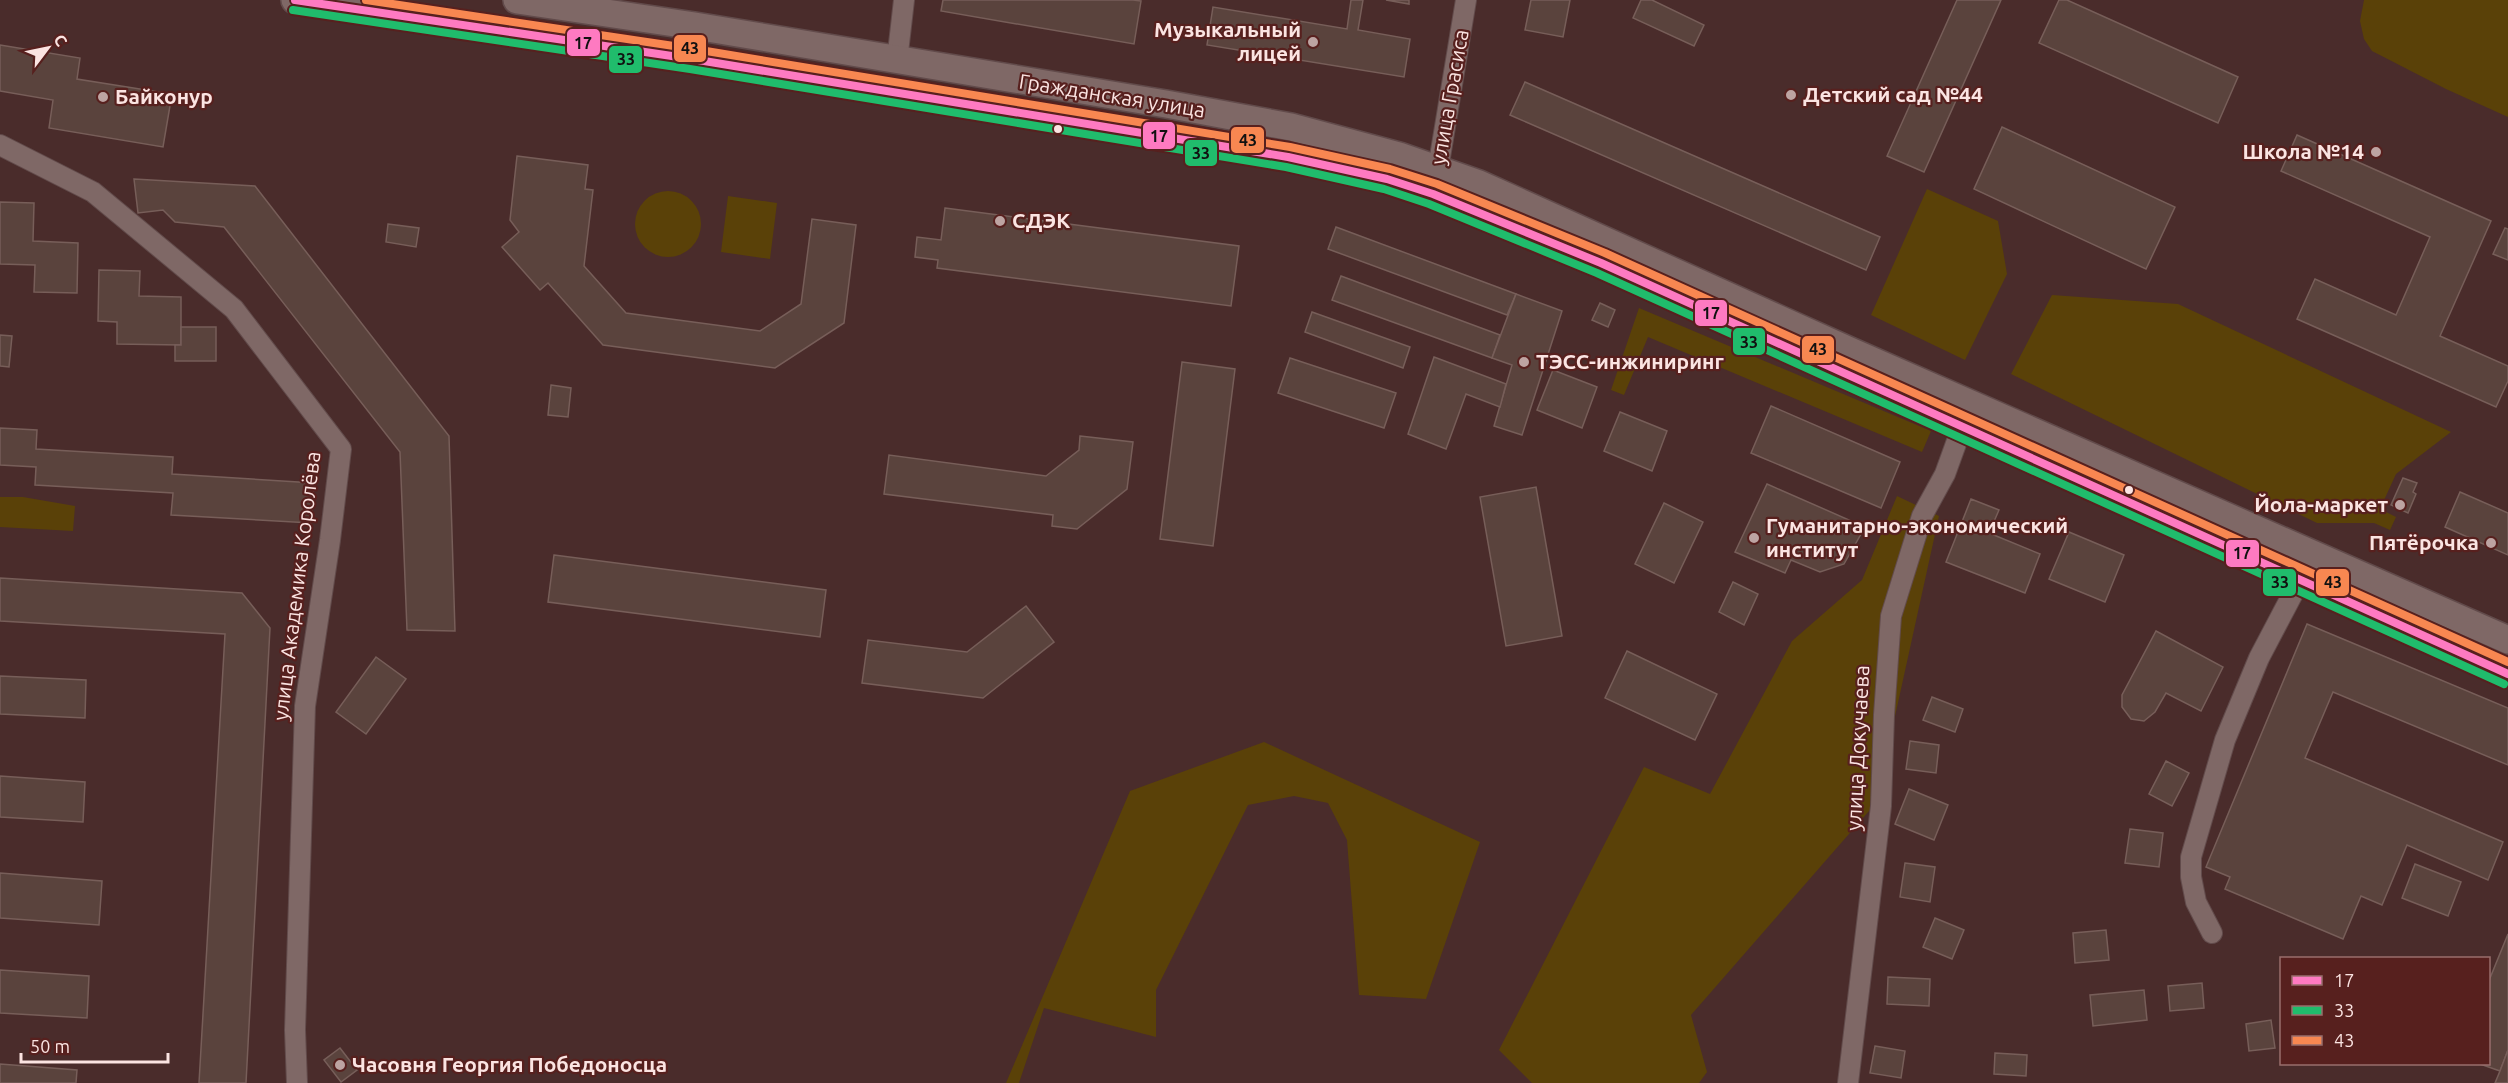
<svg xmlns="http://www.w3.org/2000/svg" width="2508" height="1083" font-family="Ubuntu,sans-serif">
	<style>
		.green { fill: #5a4108 }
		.building { fill: #5a433d; stroke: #775e59; stroke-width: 1.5 }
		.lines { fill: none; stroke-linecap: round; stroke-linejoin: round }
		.street-casing { stroke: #624b4b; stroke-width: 22 }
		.secondary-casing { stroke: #624b4b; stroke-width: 30 }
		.street { stroke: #7f6866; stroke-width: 20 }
		.secondary { stroke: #7f6866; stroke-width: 27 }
		.bus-1-casing { stroke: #57201e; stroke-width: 12 }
		.bus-2-casing { stroke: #57201e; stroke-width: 12 }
		.bus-3-casing { stroke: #57201e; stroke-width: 12 }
		.bus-1 { stroke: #fe7ac1; stroke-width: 8 }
		.bus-2 { stroke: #20bc6c; stroke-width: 8 }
		.bus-3 { stroke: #f88751; stroke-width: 8 }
		.poi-dot { fill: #bda4a2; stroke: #57201e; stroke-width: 2 }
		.bus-dot { fill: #fbe4e2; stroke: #57201e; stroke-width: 2 }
		.labels { text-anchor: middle; stroke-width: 4.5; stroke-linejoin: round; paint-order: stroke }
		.poi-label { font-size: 21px; font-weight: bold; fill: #fbe4e2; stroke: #57201e; text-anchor: start }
		.street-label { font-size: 21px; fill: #fbe4e2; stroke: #57201e }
		.line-badge { stroke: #57201e; stroke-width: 2 }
		.pale-badge-label { font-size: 16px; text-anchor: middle; font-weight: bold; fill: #111 }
	</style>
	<rect width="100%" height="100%" fill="#4a2c2b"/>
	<!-- green -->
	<g class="green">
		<path d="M2364,0h144v117l-62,-28 -74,-38 -8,-12 -4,-18z"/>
		<path d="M1927,189l71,32 9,53 -42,86 -94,-45z"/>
		<circle cx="668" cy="224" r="33"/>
		<path d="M728,196l49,7 -7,56 -49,-7z"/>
		<path d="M2052,295l126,9 273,128 -55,42 -16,35 16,8 -6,13 -16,-7h-57l-306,-149z"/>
		<path d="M1639,308l292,123 -9,21 -274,-115 -24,58 -13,-5z"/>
		<path d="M1897,496l42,20 -63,287 -185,212 16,57 -8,11h-167l-33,-33 145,-283 66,27 82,-153 70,-61z"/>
		<path d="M0,497h23l52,9 -2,25 -73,-4z"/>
		<path d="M1264,742l216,100 -54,157 -67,-4 -12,-155 -19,-37 -34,-7 -46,9 -92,185v47l-112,-29 -25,75h-13l124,-292z"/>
	</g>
	<!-- building -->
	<g class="building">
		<path d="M943,0h190l8,1 -7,43 -193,-33z"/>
		<path d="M1351,0h12l-5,30 52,9 -6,38 -197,-32 6,-38 134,22z"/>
		<path d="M1386,0h23v4z"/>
		<path d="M1531,0h39l-7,37 -38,-7z"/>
		<path d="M1641,0h11l52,25 -10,21 -61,-28z"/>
		<path d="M1957,0h44l-77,172 -37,-16z"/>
		<path d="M2059,0h8l171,77 -20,46 -179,-80z"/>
		<path d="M0,45l80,13 -3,21 95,15 -9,53 -114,-19 4,-28 -53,-9z"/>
		<path d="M1525,82l355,155 -14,33 -356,-155z"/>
		<path d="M2002,127l173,80 -29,62 -172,-80z"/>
		<path d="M2297,135l194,86 -51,115 68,30v15l-12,26 -199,-88 18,-40 81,36 34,-78 -149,-66z"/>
		<path d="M517,156l71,9 -3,24 8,1 -9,76 42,47 134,18 41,-27 11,-85 44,6 -12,98 -69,45 -172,-23 -55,-62 -8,7 -38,-43 17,-15 -9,-12z"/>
		<path d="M134,179l121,7 194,250 6,195 -48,-1 -7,-178 -176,-225 -49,-5 -12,-12 -25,3z"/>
		<path d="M0,202l34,1 -1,38 45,2 -1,50 -43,-1 1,-27 -35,-1z"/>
		<path d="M945,208l294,38 -8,60 -294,-38 1,-8 -23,-3 2,-20 24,3z"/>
		<path d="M388,224l31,4 -3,19 -30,-5z"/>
		<path d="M1336,227l180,67 -9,21 -179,-66z"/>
		<path d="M2505,228l3,1v31l-15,-6z"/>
		<path d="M99,270l41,1 -1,25 42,1v48l-64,-1v-22l-19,-1z"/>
		<path d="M1341,276l159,59 -8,23 -160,-58z"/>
		<path d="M1516,294l46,17 -40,124 -28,-9 18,-61 -20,-7z"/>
		<path d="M1600,303l15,7 -7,17 -16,-7z"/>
		<path d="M1312,312l98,35 -7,21 -98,-36z"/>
		<path d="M181,327h35v34h-41v-16h6z"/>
		<path d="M0,335l12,1 -3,31 -9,-1z"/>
		<path d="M1434,357l72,27 -6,23 -34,-13 -20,55 -38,-15z"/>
		<path d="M1290,358l106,35 -12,35 -106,-35z"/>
		<path d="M1182,362l53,7 -22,177 -53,-7z"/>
		<path d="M1553,370l44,17 -15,41 -45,-18z"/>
		<path d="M551,385l20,3 -3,29 -20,-2z"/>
		<path d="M1771,406l129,56 -19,46 -130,-55z"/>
		<path d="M1620,412l47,19 -15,40 -48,-20z"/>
		<path d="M0,428l37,2 -1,19 137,8 -1,17 142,9 -3,40 -140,-8 2,-22 -138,-8 1,-18 -36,-2z"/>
		<path d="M1080,436l53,6 -6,47 -50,40 -25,-3 1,-11 -169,-21 5,-39 157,21 33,-26z"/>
		<path d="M2403,478l14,5 -4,9 3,2 -8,19 -17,-8z"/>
		<path d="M1767,484l98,43 -21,37 -24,8 -29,-12 -6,13 -50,-21z"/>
		<path d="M1536,487l26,149 -56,10 -26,-149z"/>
		<path d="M2460,492l48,21v42l-63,-28z"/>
		<path d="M1971,499l28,11 -10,23 51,21 -15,39 -79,-31z"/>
		<path d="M1664,503l39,19 -29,61 -39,-19z"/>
		<path d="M2069,532l55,23 -19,47 -56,-23z"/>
		<path d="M554,555l272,35 -6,47 -272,-35z"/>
		<path d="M0,578l242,15 28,35 -24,455h-47l26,-449 -225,-13z"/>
		<path d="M1733,582l25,12 -14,31 -25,-13z"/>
		<path d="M1026,606l28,36 -71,56 -121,-15 6,-43 99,12z"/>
		<path d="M2307,624l201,84v57l-175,-73 -28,66 198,84 -15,38 -81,-35 -25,60 -21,-9 -18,43 -118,-50 5,-12 -24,-10z"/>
		<path d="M2156,631l67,36 -22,44 -35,-18 -11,19 -11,9 -13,-2 -9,-12v-12z"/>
		<path d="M1627,651l90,43 -22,46 -90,-42z"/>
		<path d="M376,657l30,22 -40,55 -30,-22z"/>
		<path d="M0,676l86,4 -1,38 -85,-4z"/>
		<path d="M1932,697l31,12 -8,23 -32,-12z"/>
		<path d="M1910,741l29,4 -3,28 -30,-4z"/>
		<path d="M2166,761l23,12 -17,33 -23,-12z"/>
		<path d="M0,776l85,6 -2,40 -83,-5z"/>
		<path d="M1909,789l39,16 -14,35 -39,-16z"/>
		<path d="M2130,829l33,4 -4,34 -34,-4z"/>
		<path d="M1905,863l30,4 -5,35 -30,-5z"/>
		<path d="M2415,864l46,18 -13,34 -46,-18z"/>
		<path d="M0,873l102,8 -3,44 -99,-7z"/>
		<path d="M1935,918l29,12 -12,29 -29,-12z"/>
		<path d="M2106,930l3,30 -34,3 -2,-30z"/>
		<path d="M2508,934v116l-8,21 -20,-7h8v-81z"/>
		<path d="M0,970l89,6 -2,42 -87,-5z"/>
		<path d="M1888,977l42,2 -1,27 -42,-2z"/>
		<path d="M2202,983l2,25 -34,3 -2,-25z"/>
		<path d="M2144,990l3,30 -54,6 -3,-31z"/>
		<path d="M2271,1020l4,28 -26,3 -3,-27z"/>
		<path d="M1875,1046l30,5 -4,27 -31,-5z"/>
		<path d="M340,1048l17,22 -16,12 -17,-22z"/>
		<path d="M2508,1050v33h-13l5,-12z"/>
		<path d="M1995,1053l32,2 -1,21 -32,-2z"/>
		<path d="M0,1064l77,6 -1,13h-76z"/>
	</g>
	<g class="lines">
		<!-- street casing -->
		<g class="street-casing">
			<g id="street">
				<path d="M897,61l7,-61"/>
				<path d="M0,145l93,47 141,117 107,140 -11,91 -25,166 -10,324 2,53"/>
				<path d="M1438,169l28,-169"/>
				<path d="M2212,933l-16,-31 -5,-25v-20l34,-117 34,-82 41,-78"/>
				<path d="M1848,1083l33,-277 3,-91 7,-99 31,-100 23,-42 17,-47"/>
			</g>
		</g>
		<!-- secondary casing -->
		<g class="secondary-casing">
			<g id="secondary">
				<path d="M295,0l397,59 596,98 99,22 46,15 168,69 907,411"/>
				<path d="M517,0l178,26 471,78 125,23 108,29 80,28 371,167 658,289"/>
			</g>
		</g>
		<!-- street -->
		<use href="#street" class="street"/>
		<!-- secondary -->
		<use href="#secondary" class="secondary"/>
		<!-- bus-1 casing -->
		<g class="bus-1-casing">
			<path id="bus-1" d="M295,0l397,59 596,98 99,22 46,15 168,69 907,411"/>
		</g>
		<!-- bus-2 casing -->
		<g class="bus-2-casing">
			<path id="bus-2" d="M293,10l397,59 596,98 98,22 45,15 168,69 907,411"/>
		</g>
		<!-- bus-3 casing -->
		<g class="bus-3-casing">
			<path id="bus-3" d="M366,0l328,49 596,98 100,22 47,15 168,69 903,409"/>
		</g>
		<!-- bus-1 -->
		<use href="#bus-1" class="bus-1"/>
		<!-- bus-2 -->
		<use href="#bus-2" class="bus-2"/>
		<!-- bus-3 -->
		<use href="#bus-3" class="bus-3"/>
	</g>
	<!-- markers -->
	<g class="poi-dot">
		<circle cx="1313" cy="42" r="6"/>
		<circle cx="1791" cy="95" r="6"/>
		<circle cx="103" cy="97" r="6"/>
		<circle cx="2376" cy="152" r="6"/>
		<circle cx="1000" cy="221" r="6"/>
		<circle cx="1524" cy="362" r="6"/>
		<circle cx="2400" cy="505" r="6"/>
		<circle cx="1754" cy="538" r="6"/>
		<circle cx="2491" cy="543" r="6"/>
		<circle cx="340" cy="1065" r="6"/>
	</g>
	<g class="bus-dot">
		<circle cx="1058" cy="129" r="5"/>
		<circle cx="2129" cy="490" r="5"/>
	</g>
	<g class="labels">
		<!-- poi labels -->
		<g class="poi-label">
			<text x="1301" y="37" text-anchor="end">Музыкальный<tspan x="1301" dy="24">лицей</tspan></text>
			<text x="1803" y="102">Детский сад №44</text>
			<text x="115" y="104">Байконур</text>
			<text x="2364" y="159" text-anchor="end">Школа №14</text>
			<text x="1012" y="228">СДЭК</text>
			<text x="1536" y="369">ТЭСС-инжиниринг</text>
			<text x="2388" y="512" text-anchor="end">Йола-маркет</text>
			<text x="1766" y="533">Гуманитарно-экономический<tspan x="1766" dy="24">институт</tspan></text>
			<text x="2479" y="550" text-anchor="end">Пятёрочка</text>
			<text x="352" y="1072">Часовня Георгия Победоносца</text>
		</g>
		<!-- street labels -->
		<g class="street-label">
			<text transform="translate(1112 96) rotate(9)" y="7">Гражданская улица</text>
			<text transform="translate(1450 97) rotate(-80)" y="7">улица Грасиса</text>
			<text transform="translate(297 586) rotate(-83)" y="7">улица Академика Королёва</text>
			<text transform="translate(1858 748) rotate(-87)" y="7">улица Докучаева</text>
		</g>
	</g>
	<g class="line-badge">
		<rect x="566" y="28" width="35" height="29" rx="6" fill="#fe7ac1"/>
		<rect x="673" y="34" width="34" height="29" rx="6" fill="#f88751"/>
		<rect x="608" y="45" width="35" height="29" rx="6" fill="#20bc6c"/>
		<rect x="1142" y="121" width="34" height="29" rx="6" fill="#fe7ac1"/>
		<rect x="1230" y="126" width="35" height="28" rx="6" fill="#f88751"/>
		<rect x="1184" y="139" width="34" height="28" rx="6" fill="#20bc6c"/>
		<rect x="1694" y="299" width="34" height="28" rx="6" fill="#fe7ac1"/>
		<rect x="1732" y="327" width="34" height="29" rx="6" fill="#20bc6c"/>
		<rect x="1801" y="335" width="34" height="29" rx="6" fill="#f88751"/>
		<rect x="2225" y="539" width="35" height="29" rx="6" fill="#fe7ac1"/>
		<rect x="2262" y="568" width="35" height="29" rx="6" fill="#20bc6c"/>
		<rect x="2315" y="568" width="35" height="29" rx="6" fill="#f88751"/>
	</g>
	<g class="pale-badge-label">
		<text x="583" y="49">17</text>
		<text x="690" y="54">43</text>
		<text x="626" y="65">33</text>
		<text x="1159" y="142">17</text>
		<text x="1248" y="146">43</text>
		<text x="1201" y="159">33</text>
		<text x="1711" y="319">17</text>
		<text x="1749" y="348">33</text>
		<text x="1818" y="355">43</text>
		<text x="2242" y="559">17</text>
		<text x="2280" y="588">33</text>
		<text x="2333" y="588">43</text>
	</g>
	<!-- legend -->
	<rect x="2280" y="957" width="210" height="108" fill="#57201e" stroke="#996e6c" stroke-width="1.5"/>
	<rect x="2292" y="976" width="30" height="9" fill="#fe7ac1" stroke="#996e6c" stroke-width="1.5"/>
	<text x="2334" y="987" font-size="18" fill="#fbe4e2">17</text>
	<rect x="2292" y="1006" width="30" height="9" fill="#20bc6c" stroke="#996e6c" stroke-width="1.5"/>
	<text x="2334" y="1017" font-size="18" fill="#fbe4e2">33</text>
	<rect x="2292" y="1036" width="30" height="9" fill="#f88751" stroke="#996e6c" stroke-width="1.5"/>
	<text x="2334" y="1047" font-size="18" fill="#fbe4e2">43</text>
	<!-- north arrow -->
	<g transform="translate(48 48) rotate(58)" stroke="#57201e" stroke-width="4.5" paint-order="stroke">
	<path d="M0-4.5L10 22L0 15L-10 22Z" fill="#fbe4e2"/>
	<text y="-9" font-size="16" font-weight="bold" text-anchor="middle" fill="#fbe4e2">С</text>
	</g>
	<!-- scale -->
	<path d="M21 1053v9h147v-9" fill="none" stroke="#fbe4e2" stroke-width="3"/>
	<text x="30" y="1053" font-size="18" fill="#fbe4e2" stroke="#57201e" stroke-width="4.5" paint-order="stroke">50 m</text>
</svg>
